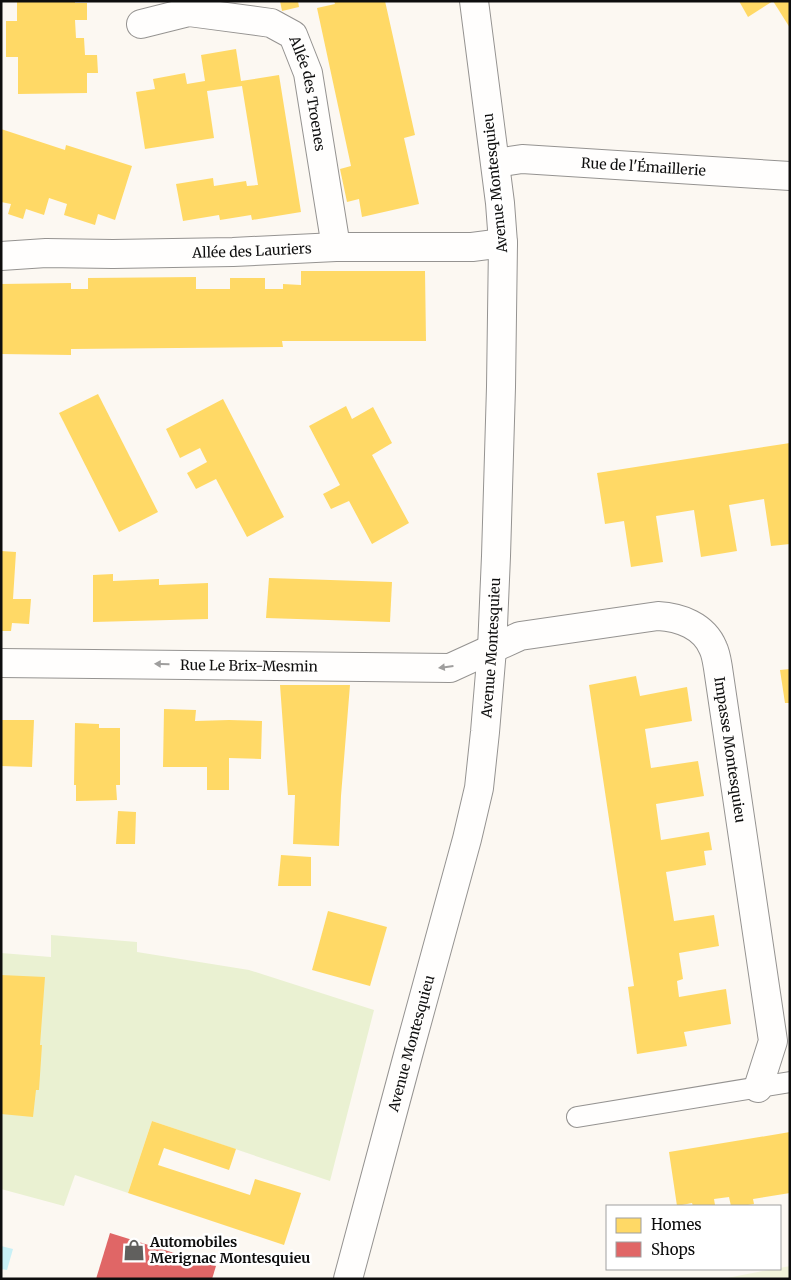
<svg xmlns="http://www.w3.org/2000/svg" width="791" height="1280" font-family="Merriweather,serif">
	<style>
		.green { fill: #eaf1d2 }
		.pitch { fill: #f3f5db }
		.water { fill: #c8f0f6 }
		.homes { fill: #ffd966 }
		.shops { fill: #e06666 }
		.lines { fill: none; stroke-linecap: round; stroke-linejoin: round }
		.service-casing { stroke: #959391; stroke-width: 22 }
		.minor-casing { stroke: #959391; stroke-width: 30 }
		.tertiary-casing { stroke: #959391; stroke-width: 30 }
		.service { stroke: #fffefd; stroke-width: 20 }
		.minor { stroke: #fffefd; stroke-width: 28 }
		.tertiary { stroke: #fffefd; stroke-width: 28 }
		.oneway { fill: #9f9e9d }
		.labels { text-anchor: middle; stroke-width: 5; stroke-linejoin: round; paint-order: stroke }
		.street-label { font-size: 14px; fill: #0e0e0e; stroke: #fff }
		.poi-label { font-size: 14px; font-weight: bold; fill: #0e0e0e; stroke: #fff; text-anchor: start }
	</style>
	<rect width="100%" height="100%" fill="#fcf8f2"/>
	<!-- green -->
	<path class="green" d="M51,935l86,7v10l112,18 125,40 -44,171 -178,-60 -24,72 -53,-18 -11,31 -63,-17v-236l50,4z"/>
	<!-- pitch -->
	<path class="pitch" d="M790,1266v13h-68l51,-10h7v-1z"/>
	<!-- water -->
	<path class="water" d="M1,1246l12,3 -6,21 -6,-1z"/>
	<!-- homes -->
	<g class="homes">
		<path d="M17,1h58v2h12v17h-12l1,18h8l1,17h12l1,18h-11v20l-69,1v-37h-12v-36h11z"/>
		<path d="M280,1h18l1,6 -17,4z"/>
		<path d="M334,1h51l30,134 -11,3 15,66 -57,13 -3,-18 -12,3 -7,-33 11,-3 -34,-158 18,-4z"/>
		<path d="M739,1h34l-25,16z"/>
		<path d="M773,1h17v27z"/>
		<path d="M236,49l5,32 38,-6 22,137 -49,8 -1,-5 -31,5 -1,-5 -36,6 -7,-37 37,-6 1,8 32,-5 1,5 11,-1 -16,-99 -35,5 7,47 -69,11 -9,-57 19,-3 -2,-10 32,-6 2,11 18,-3 -4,-26z"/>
		<path d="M1,129l64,21 1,-5 66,21 -17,54 -17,-6 -3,11 -31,-10 3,-11 -18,-6 -5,17 -18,-6 -3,10 -15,-5 3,-10 -10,-2z"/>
		<path d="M301,271h124l1,70h-144l1,6 -212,2v6l-70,-1v-70l70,-1v6h17v-11l108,-1v12h34v-11h35v11h18v-5l18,1z"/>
		<path d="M98,394l60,118 -39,20 -60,-119z"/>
		<path d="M223,399l61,118 -37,20 -31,-58 -20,10 -9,-16 20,-11 -7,-14 -20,10 -14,-29z"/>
		<path d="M346,406l6,13 21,-12 19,36 -20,12 37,68 -37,21 -23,-43 -18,8 -8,-15 17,-9 -31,-59z"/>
		<path d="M790,443v101l-19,2 -7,-47 -35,6 8,46 -36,6 -7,-47 -38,6 7,46 -32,5 -7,-46 -19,3 -8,-51z"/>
		<path d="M1,551l15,1 -3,47h18l-2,25 -17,-1 -1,8h-10z"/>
		<path d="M113,574v7l46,-2v6l49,-2v36l-115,3v-47z"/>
		<path d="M269,578l123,4 -2,40 -124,-4z"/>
		<path d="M790,669v34h-5l-5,-33z"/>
		<path d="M636,676l4,20 47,-9 5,34 -47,8 6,39 47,-7 6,35 -48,8 5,36 48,-8 3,18 -8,1 2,14 -40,7 8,49 40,-6 5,31 -40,7 4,26 -6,2 2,16 47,-8 5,35 -47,8 3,14 -50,8 -9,-67 6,-1 -45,-301z"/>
		<path d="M280,685h70l-9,111 -2,50 -46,-2 2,-49h-7z"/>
		<path d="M164,709l32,1 -1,11 34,-1 33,1 -1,38 -32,-1v32h-22v-23h-44z"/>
		<path d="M1,720h33l-2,47 -31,-1z"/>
		<path d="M75,723l24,1v4h21v57h-4l1,15 -41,1v-16h-2z"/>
		<path d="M118,811l18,1 -1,32h-19z"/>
		<path d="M281,855l30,2v29h-33z"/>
		<path d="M328,911l59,16 -17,59 -58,-16z"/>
		<path d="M1,975l44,2 -5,68h2l-3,45h-3l-3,27 -32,-3z"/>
		<path d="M152,1121l84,28 -7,21 -65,-22 -6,17 92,30 5,-16 46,14 -17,52 -156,-52z"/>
		<path d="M790,1132v61l-37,6 1,5 -12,2h-11l-2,-9 -15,2 1,6 -22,1 -1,-3 -15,3 -8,-54z"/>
	</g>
	<!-- shops -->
	<path class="shops" d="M110,1233l106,33 -4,13h-116z"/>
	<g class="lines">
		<!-- service casing -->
		<g class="service-casing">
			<path id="service" d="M577,1117l213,-35"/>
		</g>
		<!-- minor casing -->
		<g class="minor-casing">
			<g id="minor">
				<path id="s1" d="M141,24l48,-12 82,11 22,12 15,38 28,174"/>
				<path id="s2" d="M496,163l26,-4 268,17"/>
				<path id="s3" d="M1,256l45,-3 67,1 120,-2 103,-5h136l31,-4"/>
				<path id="s4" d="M1,663l449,5 70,-32 138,-20c22,1 46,10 55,32 3,6 4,14 5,20l55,373 -15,47"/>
			</g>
		</g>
		<!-- tertiary casing -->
		<g class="tertiary-casing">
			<g id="tertiary">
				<path id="s5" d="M348,1279l60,-224 59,-216 12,-51 6,-56 7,-83 4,-93 5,-169 2,-144 -3,-40 -26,-202"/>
			</g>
		</g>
		<!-- service -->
		<use href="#service" class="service"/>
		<!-- minor -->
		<use href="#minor" class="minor"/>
		<!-- tertiary -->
		<use href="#tertiary" class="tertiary"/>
	</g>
	<!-- one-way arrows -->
	<defs><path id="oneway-solid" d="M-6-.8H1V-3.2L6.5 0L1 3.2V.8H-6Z" transform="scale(1.25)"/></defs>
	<g class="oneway">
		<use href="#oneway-solid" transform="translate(162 664) rotate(-179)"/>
		<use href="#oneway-solid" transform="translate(446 667) rotate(173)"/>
	</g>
	<!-- icons -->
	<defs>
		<g id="shop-bare" transform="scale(1.725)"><path d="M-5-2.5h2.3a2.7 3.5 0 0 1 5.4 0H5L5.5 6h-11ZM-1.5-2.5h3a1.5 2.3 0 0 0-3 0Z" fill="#61605e" stroke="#fff" stroke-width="2.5" paint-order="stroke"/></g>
	</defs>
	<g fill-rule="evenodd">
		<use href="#shop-bare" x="134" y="1250"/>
	</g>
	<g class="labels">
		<!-- street labels -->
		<g class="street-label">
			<text dy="5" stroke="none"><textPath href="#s1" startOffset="218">Allée des Troenes</textPath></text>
			<text dy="5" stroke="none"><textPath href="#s2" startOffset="148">Rue de l'Émaillerie</textPath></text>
			<text transform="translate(495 183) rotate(-96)" y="5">Avenue Montesquieu</text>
			<text dy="5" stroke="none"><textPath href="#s3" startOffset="251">Allée des Lauriers</textPath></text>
			<text dy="5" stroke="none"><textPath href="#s5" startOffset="649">Avenue Montesquieu</textPath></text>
			<text dy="5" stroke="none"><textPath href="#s4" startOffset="248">Rue Le Brix-Mesmin</textPath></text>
			<text dy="5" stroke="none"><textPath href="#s4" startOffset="836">Impasse Montesquieu</textPath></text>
			<text dy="5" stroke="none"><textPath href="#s5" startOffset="244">Avenue Montesquieu</textPath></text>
		</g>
		<!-- poi labels -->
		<g class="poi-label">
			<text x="150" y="1247">Automobiles<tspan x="150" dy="16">Merignac Montesquieu</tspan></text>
		</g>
	</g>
	<!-- border -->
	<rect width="791" height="1280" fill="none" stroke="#0e0e0e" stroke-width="5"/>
	<!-- legend -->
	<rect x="606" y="1205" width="175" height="65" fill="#ffffff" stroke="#9f9f9f"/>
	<rect x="616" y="1218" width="25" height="15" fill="#ffd966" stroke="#9f9f9f"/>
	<text x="651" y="1230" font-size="15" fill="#0e0e0e">Homes</text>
	<rect x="616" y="1242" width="25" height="15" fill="#e06666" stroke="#9f9f9f"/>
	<text x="651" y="1255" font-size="15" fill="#0e0e0e">Shops</text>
</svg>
